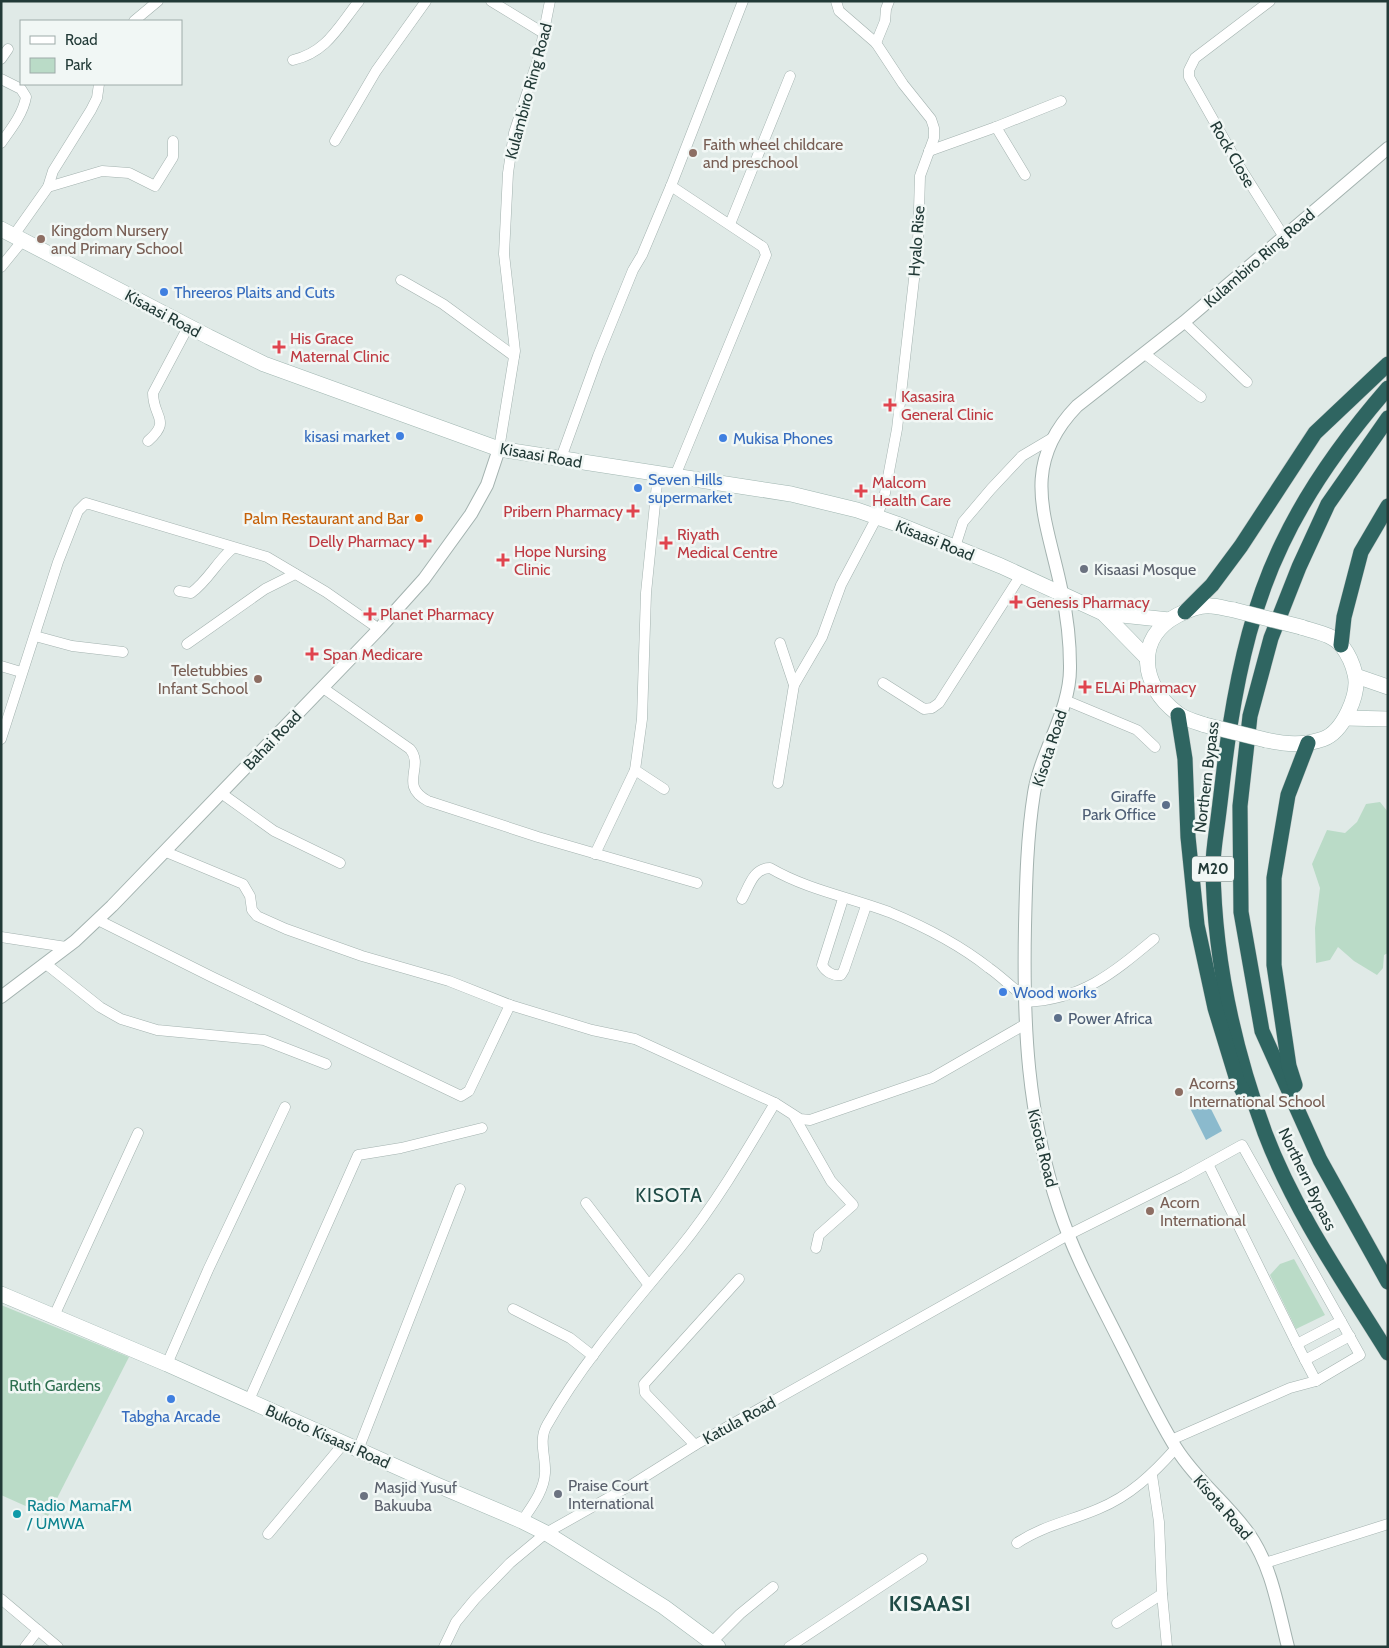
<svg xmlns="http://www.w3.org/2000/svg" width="1389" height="1648" font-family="Cabin,sans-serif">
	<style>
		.green { fill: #badbc7 }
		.water { fill: #8bbacd }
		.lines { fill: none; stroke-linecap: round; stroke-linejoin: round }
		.minor-casing { stroke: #a3b2af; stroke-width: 11 }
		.tertiary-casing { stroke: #a3b2af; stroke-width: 14 }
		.secondary-casing { stroke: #a0b6b1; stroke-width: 16 }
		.motorway-casing { stroke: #bdc4c3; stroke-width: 16 }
		.minor { stroke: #fff; stroke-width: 10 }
		.tertiary { stroke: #fff; stroke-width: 12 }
		.secondary { stroke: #fff; stroke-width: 15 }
		.motorway { stroke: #2f6561; stroke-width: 15 }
		.secondary-bridge-casing { stroke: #a0b6b1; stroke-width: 16; stroke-linecap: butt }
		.secondary-bridge { stroke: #fff; stroke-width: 15 }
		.education-dot { fill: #8d6e63; stroke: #f1f7f5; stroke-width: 2 }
		.shop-dot { fill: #3f7fe0; stroke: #f1f7f5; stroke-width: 2 }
		.health-dot { fill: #e0444e; stroke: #f1f7f5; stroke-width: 2 }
		.food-dot { fill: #e8710a; stroke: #f1f7f5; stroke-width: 2 }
		.worship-dot { fill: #6b7280; stroke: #f1f7f5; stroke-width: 2 }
		.service-dot { fill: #5c6f8a; stroke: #f1f7f5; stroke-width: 2 }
		.culture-dot { fill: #0f9aa8; stroke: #f1f7f5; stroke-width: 2 }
		.labels { text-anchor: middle; stroke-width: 5; stroke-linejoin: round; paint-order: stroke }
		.shield { fill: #f1f7f5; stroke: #607370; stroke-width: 1 }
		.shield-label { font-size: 15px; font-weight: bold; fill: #223a37 }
		.street-label { font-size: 16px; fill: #223a37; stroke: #f1f7f5 }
		.education-label { font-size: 16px; fill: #785e54; stroke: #f1f7f5; text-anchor: start }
		.shop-label { font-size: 16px; fill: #366cbe; stroke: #f1f7f5; text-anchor: start }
		.health-label { font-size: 16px; fill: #be3a42; stroke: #f1f7f5; text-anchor: start }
		.food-label { font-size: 16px; fill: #c56008; stroke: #f1f7f5; text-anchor: end }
		.worship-label { font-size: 16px; fill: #5b616d; stroke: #f1f7f5; text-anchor: start }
		.service-label { font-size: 16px; fill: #4e5e75; stroke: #f1f7f5; text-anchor: end }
		.park-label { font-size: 16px; fill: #2e6f50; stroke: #f1f7f5 }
		.culture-label { font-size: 16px; fill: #0d838f; stroke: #f1f7f5; text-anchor: start }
		.quarter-label { font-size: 19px; letter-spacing: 1px; fill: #1f4b46; stroke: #f1f7f5 }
		.district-label { font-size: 21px; font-weight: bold; letter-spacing: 1px; fill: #1f4b46; stroke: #f1f7f5 }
	</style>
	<rect width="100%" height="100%" fill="#e0eae7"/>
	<!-- green -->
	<g class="green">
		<path d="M1380,802l8,10v141l-4,2 -1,13 -6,7 -23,-14 -16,-14 -8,13 -14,3 -1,-35 5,-40 -8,-24 15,-34 18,3 12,-11 9,-18z"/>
		<path d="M1294,1259l31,56 -29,14 -26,-54 10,-11z"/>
		<path d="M1,1305l128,52 -81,159 -47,-21z"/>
	</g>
	<!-- water -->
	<path class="water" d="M1205,1097l17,34 -16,9 -17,-34z"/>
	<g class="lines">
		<!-- minor casing -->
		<g class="minor-casing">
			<g id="minor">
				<path d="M491,1l54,33"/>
				<path d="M1270,1l-75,57 -6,12v7l52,92 43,68"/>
				<path d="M134,21l24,-20"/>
				<path d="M876,43l9,-22 1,-12 3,-8"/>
				<path d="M1,59l7,-10"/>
				<path d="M293,60c34,-8 45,-33 66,-59"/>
				<path d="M1,79l20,10 5,8c-3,17 -15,32 -25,46"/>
				<path d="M996,127l65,-26"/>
				<path d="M335,141l41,-70 50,-70"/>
				<path d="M929,151l67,-24 29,48"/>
				<path d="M671,186l92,61 3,8 -91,221"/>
				<path d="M48,187l54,-16 27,2 26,13 18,-29v-16"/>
				<path d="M730,224l60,-148"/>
				<path d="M14,235l34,-48 5,-16 38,-61 6,-12 2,-14"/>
				<path d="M1,267l22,-27"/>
				<path d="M401,280l42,24 71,52"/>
				<path d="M1184,322l63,60"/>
				<path d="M1145,354l56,43"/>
				<path d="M148,441c24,-21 5,-23 5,-48l35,-66"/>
				<path d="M499,449l16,-98 -11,-97 4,-81 6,-40 25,-77 11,-55"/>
				<path d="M561,458l37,-102 35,-86 9,-15 29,-69 72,-185"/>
				<path d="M658,474l-12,119 -4,126 -7,51 29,19"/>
				<path d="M955,547l8,-25 28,-33 31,-33 32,-19"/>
				<path d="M179,591l12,2c17,-12 26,-32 42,-45"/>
				<path d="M35,636l37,10 51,6"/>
				<path d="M780,643l14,42"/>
				<path d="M187,644l78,-55 30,-15"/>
				<path d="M1,666l20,6"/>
				<path d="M883,683l41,26 8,-1 7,-5 82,-128"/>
				<path d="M323,688l87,61c15,18 -12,36 18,52l110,36 159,46"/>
				<path d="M1065,700l72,30 18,17"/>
				<path d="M1,739l57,-177 20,-51 8,-8 181,54 59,35 53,37"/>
				<path d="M778,783l16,-98 28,-48 19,-52 36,-68 8,-24 12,-64 21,-185 2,-68 14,-38v-10l-3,-9 -28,-35 -27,-41 -37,-32 -3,-10"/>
				<path d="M221,793l53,38 66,32"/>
				<path d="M166,852l77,32 7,12 2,14 5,6 29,13 76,27 87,25 61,24 82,25 43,9 140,64 25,16 10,1 122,-42 92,-53"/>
				<path d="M595,854l40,-84"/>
				<path d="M742,899c7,-12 11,-31 28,-31 38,22 79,29 119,44 34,14 71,33 100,56 13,9 23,20 36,29"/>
				<path d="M843,899l-21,66c4,7 11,11 19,10l3,-5 22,-64"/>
				<path d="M98,920l114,57 249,119 8,-5 41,-86"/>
				<path d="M1,937l65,10"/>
				<path d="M46,964l54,43 21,12 36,11 107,10 62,24"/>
				<path d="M1025,1002c56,-2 87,-28 129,-63"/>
				<path d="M794,1116l37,65 22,24 -34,30 -3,13"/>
				<path d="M1208,1164l89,180"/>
				<path d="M586,1203l62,81"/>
				<path d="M513,1309l57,29 23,18"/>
				<path d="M54,1316l84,-183"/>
				<path d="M1305,1360l-8,-16 44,-23"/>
				<path d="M167,1364l41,-94 77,-163"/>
				<path d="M1316,1381l-11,-21 45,-24"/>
				<path d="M249,1400l109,-245 43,-7 81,-20"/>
				<path d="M695,1445l-50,-52 -1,-9 95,-105"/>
				<path d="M358,1450l102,-261"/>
				<path d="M1152,1475l7,47 3,72 5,53"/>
				<path d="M522,1521c10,-15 22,-30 23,-48 1,-16 -7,-33 2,-48 36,-64 86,-120 132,-176 36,-44 67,-97 96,-146"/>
				<path d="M268,1534l76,-91"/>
				<path d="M1017,1543c25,-17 53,-22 81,-34 32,-13 56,-36 78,-61"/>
				<path d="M1265,1563l123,-39"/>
				<path d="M1,1599l57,48"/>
				<path d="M1117,1623l45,-29"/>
				<path d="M712,1642l28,-28 33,-27"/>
				<path d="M25,1647l13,-17"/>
				<path d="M444,1647l12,-25 19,-23 35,-36 36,-30 87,-49 62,-39 373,-210 116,-58 58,-32 118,210 -44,26 -26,7 -119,52"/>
				<path d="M789,1647l133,-88"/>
			</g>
		</g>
		<!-- tertiary casing -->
		<g class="tertiary-casing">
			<g id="tertiary">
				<path d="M1,997l74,-56 37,-35 267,-277 45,-50 47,-65 16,-29 12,-36"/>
				<path d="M1288,1647c-10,-39 -16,-80 -39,-113 -22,-31 -53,-54 -73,-86 -21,-34 -38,-71 -56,-106 -22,-44 -46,-87 -61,-133 -32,-95 -36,-183 -34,-283 1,-44 2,-89 9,-133 7,-43 37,-83 36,-127 0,-24 -3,-50 -8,-73 -14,-72 -45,-125 15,-187l107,-84 204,-174"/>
			</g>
		</g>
		<!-- secondary casing -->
		<g class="secondary-casing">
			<g id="secondary">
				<path d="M1,229l208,108 55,27 235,85 292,45 66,16 40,14 104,42 102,47 66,7"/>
				<path d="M1103,613l44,45"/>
				<path d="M1356,676l32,11"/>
				<path d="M1346,718l42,1"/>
				<path d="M1205,725c-9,-3 -21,-6 -28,-12 -36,-27 -43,-75 1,-98 8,-4 23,-10 33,-9 7,0 15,3 23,4"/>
				<path d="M1266,740c19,4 37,6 57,-1 20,-7 37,-45 32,-65 -2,-9 -7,-20 -13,-28 -9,-12 -27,-14 -41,-19"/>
				<path d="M1,1294l166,70 270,121 85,36 24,12 118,74 54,40"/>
			</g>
		</g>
		<!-- motorway casing -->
		<g class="motorway-casing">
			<g id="motorway">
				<path d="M1388,388c-40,46 -80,101 -106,156 -28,58 -42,119 -52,182 -5,31 -8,62 -12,93 -2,16 -5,32 -5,47 1,90 21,183 52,267 30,79 79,149 123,220"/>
				<path d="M1388,418l-60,86 -29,63 -28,71 -21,78 -10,90 1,106 21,119 58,129 68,122"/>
				<path d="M1185,612l27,-27 29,-39 74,-113 73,-69"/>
				<path d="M1341,645l3,-28 17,-65 27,-46"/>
				<path d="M1178,715l7,44 3,78 9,88 18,83 22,72 10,19"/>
				<path d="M1295,1085l-6,-19 -15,-101v-87l14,-83 20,-52"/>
			</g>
		</g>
		<!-- minor -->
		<use href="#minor" class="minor"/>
		<!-- tertiary -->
		<use href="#tertiary" class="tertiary"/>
		<!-- secondary -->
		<use href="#secondary" class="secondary"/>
		<!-- motorway -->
		<use href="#motorway" class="motorway"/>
		<!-- secondary-bridge casing -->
		<g class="secondary-bridge-casing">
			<g id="secondary-bridge">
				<path d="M1234,610l67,17"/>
				<path d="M1205,725l61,15"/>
			</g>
		</g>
		<!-- secondary-bridge -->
		<use href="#secondary-bridge" class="secondary-bridge"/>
	</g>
	<!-- markers -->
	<g class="education-dot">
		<circle cx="693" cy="153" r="5"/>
		<circle cx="41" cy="239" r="5"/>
		<circle cx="258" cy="679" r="5"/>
		<circle cx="1179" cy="1092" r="5"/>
		<circle cx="1150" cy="1211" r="5"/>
	</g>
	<g class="shop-dot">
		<circle cx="164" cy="292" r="5"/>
		<circle cx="400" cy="436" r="5"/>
		<circle cx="723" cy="438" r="5"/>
		<circle cx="638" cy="488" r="5"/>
		<circle cx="1003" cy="992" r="5"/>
		<circle cx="171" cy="1399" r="5"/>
	</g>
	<g class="health-dot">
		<path d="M276.5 339.5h5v5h5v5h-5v5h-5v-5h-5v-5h5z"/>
		<path d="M887.5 397.5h5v5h5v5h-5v5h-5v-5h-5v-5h5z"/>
		<path d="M858.5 483.5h5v5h5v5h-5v5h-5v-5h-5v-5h5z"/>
		<path d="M630.5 503.5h5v5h5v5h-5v5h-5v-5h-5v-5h5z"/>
		<path d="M422.5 533.5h5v5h5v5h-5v5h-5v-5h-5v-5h5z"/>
		<path d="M663.5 535.5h5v5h5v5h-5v5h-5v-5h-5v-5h5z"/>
		<path d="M500.5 552.5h5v5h5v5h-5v5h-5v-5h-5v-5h5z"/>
		<path d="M1013.5 594.5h5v5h5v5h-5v5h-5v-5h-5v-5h5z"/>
		<path d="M367.5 606.5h5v5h5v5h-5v5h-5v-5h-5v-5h5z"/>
		<path d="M309.5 646.5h5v5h5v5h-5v5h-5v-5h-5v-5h5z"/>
		<path d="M1082.5 679.5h5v5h5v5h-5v5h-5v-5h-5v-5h5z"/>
	</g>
	<circle class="food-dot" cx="419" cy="518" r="5"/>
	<g class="worship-dot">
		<circle cx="1084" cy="569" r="5"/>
		<circle cx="558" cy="1494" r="5"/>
		<circle cx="364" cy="1496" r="5"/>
	</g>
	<g class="service-dot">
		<circle cx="1166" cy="805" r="5"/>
		<circle cx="1058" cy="1018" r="5"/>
	</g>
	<circle class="culture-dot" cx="17" cy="1514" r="5"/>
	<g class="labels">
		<!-- shield labels -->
		<rect class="shield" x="1192" y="856.5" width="42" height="25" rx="4"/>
		<g class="shield-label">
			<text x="1213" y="874">M20</text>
		</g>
		<!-- street labels -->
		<g class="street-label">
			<text transform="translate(528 91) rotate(-75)" y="6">Kulambiro Ring Road</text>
			<text transform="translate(1233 154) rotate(60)" y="6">Rock Close</text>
			<text transform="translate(916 241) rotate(-86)" y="6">Hyalo Rise</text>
			<text transform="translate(1259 258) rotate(-41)" y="6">Kulambiro Ring Road</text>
			<text transform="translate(163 313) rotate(28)" y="6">Kisaasi Road</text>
			<text transform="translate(541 455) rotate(10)" y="6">Kisaasi Road</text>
			<text transform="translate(935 540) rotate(22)" y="6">Kisaasi Road</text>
			<text transform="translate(272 740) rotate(-46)" y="6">Bahai Road</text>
			<text transform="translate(1049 748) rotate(-72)" y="6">Kisota Road</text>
			<text transform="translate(1206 777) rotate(-83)" y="6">Northern Bypass</text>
			<text transform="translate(1043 1148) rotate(76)" y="6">Kisota Road</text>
			<text transform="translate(1308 1179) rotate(64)" y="6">Northern Bypass</text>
			<text transform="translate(739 1420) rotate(-29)" y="6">Katula Road</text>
			<text transform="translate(328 1436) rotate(24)" y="6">Bukoto Kisaasi Road</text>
			<text transform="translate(1223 1507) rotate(49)" y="6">Kisota Road</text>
		</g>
		<!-- education labels -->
		<g class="education-label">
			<text x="703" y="150">Faith wheel childcare<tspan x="703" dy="18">and preschool</tspan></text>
			<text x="51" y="236">Kingdom Nursery<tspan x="51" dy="18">and Primary School</tspan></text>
			<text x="248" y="676" text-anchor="end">Teletubbies<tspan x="248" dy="18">Infant School</tspan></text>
			<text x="1189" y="1089">Acorns<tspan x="1189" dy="18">International School</tspan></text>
			<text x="1160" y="1208">Acorn<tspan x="1160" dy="18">International</tspan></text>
		</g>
		<!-- shop labels -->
		<g class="shop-label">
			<text x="174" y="298">Threeros Plaits and Cuts</text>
			<text x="390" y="442" text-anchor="end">kisasi market</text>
			<text x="733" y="444">Mukisa Phones</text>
			<text x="648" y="485">Seven Hills<tspan x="648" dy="18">supermarket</tspan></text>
			<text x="1013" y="998">Wood works</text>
			<text x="171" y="1422" text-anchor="middle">Tabgha Arcade</text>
		</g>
		<!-- health labels -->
		<g class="health-label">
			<text x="290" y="344">His Grace<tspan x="290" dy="18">Maternal Clinic</tspan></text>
			<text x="901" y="402">Kasasira<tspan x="901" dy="18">General Clinic</tspan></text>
			<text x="872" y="488">Malcom<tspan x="872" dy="18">Health Care</tspan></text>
			<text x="623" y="517" text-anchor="end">Pribern Pharmacy</text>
			<text x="677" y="540">Riyath<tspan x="677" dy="18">Medical Centre</tspan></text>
			<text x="415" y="547" text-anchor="end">Delly Pharmacy</text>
			<text x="514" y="557">Hope Nursing<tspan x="514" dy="18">Clinic</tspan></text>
			<text x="1026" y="608">Genesis Pharmacy</text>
			<text x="380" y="620">Planet Pharmacy</text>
			<text x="323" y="660">Span Medicare</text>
			<text x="1095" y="693">ELAi Pharmacy</text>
		</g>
		<!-- food labels -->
		<g class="food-label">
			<text x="409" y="524">Palm Restaurant and Bar</text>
		</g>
		<!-- worship labels -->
		<g class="worship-label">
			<text x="1094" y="575">Kisaasi Mosque</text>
			<text x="568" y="1491">Praise Court<tspan x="568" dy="18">International</tspan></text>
			<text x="374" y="1493">Masjid Yusuf<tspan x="374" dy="18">Bakuuba</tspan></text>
		</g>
		<!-- service labels -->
		<g class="service-label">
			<text x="1156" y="802">Giraffe<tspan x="1156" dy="18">Park Office</tspan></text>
			<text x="1068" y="1024" text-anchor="start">Power Africa</text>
		</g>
		<!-- park labels -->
		<g class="park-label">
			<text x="55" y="1391">Ruth Gardens</text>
		</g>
		<!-- culture labels -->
		<g class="culture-label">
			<text x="27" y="1511">Radio MamaFM<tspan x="27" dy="18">/ UMWA</tspan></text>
		</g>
		<!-- quarter labels -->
		<g class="quarter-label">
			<text x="669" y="1202">KISOTA</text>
		</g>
		<!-- district labels -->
		<g class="district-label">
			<text x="930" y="1611">KISAASI</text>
		</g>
	</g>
	<!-- border -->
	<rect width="1389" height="1648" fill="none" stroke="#223a37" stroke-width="5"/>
	<!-- legend -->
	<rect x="20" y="20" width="162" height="65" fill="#f1f7f5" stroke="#9eaba9"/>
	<rect x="30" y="36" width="25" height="8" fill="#ffffff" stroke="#9eaba9"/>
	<text x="65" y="45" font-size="15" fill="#223a37">Road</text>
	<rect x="30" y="58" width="25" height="15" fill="#badbc7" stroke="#9eaba9"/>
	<text x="65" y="70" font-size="15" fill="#223a37">Park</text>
</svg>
